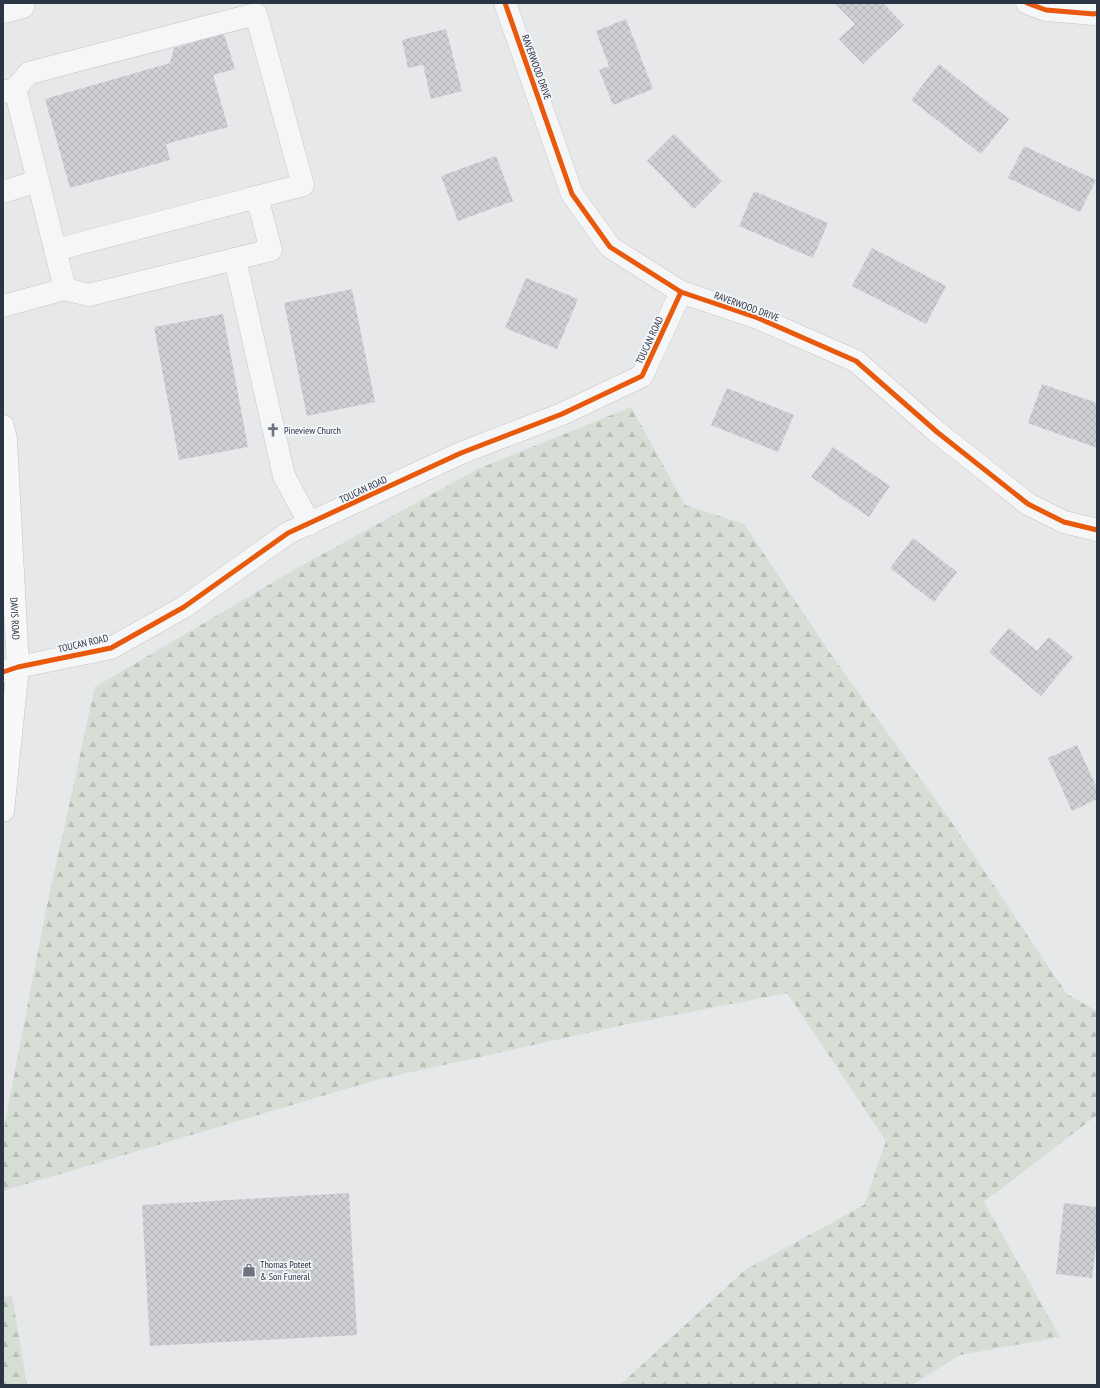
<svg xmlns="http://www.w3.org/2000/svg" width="1100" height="1388" font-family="'PT Sans Narrow',sans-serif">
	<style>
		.forest { fill: url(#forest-firs) }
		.building { fill: url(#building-cross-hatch) }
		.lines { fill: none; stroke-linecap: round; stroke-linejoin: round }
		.minor-casing { stroke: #c4c6c8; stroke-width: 23 }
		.major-casing { stroke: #c2c5c8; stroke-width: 23 }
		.minor { stroke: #f5f6f7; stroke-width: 22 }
		.major { stroke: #f8f8f8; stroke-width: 22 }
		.cycleway-casing { stroke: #f4f6f9; stroke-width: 8 }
		.cycleway { stroke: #e8590c; stroke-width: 5 }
		.labels { text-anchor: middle; stroke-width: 3.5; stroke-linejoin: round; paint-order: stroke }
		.street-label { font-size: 10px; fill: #2b3445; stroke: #f4f6f9 }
		.poi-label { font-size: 10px; fill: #2b3445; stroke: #f4f6f9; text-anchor: start }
	</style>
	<defs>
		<pattern id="forest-firs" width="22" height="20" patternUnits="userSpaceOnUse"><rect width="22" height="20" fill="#d6ded6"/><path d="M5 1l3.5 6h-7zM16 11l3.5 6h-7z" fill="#b8bfb9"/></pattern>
		<pattern id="building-cross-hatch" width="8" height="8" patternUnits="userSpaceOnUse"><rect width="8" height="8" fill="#ced0d3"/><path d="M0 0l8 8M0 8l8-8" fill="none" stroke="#b1b3b6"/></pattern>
	</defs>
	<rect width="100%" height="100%" fill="#e6e8ea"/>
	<!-- forest -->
	<g class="forest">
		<path d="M631,407l54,98 59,19 86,129 118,164 119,177 30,17v104l-113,87 76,135 -100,18 -48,30h-292l125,-115 119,-65 22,-64 -99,-148 -164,32 -247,55 -373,111v-58l43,-223 49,-223 206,-121 177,-97z"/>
		<path d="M12,1296l15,89h-24v-88z"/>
	</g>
	<!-- building -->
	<g class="building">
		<path d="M835,3h48l21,22 -41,39 -24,-25 16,-15z"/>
		<path d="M626,19l27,70 -40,16 -14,-35 10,-4 -13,-35z"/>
		<path d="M446,29l16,62 -31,8 -8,-34 -15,3 -6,-28z"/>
		<path d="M224,34l11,35 -22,6 15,52 -62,17 4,16 -100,28 -25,-89 125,-36 4,-15z"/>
		<path d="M939,64l70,55 -28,35 -70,-54z"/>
		<path d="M674,134l48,47 -28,28 -47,-48z"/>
		<path d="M1024,146l72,34 -16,32 -72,-34z"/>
		<path d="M496,156l17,45 -55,20 -17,-45z"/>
		<path d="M754,191l74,32 -15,35 -74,-32z"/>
		<path d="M872,248l74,38 -20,38 -74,-38z"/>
		<path d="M526,278l52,21 -21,50 -52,-21z"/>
		<path d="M352,289l23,113 -68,14 -23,-113z"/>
		<path d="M223,314l25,133 -69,13 -25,-133z"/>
		<path d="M1042,384l55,19v45l-69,-25z"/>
		<path d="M727,388l67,27 -16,37 -67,-27z"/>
		<path d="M833,447l57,39 -21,31 -58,-40z"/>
		<path d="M913,538l44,34 -23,30 -44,-34z"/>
		<path d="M1009,628l28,23 12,-14 24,20 -32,39 -52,-44z"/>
		<path d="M1077,745l20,43v11l-25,12 -24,-53z"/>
		<path d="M349,1193l8,142 -207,11 -8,-141z"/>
		<path d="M1064,1203l33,4v32l-5,39 -36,-4z"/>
	</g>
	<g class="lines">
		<!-- minor casing -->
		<g class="minor-casing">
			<g id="minor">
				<path d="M505,3l67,191 38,53 71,45 77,26 98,43 81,71 91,72 36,18 33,8"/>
				<path d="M1027,3l19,7 48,4 3,-1"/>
				<path d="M3,12l20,-5 -1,-4"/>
				<path d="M15,89l14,-16 227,-59 47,171 -46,12"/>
				<path d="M3,92l12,-3 50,200 -62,17"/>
				<path d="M3,192l34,-11"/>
				<path d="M55,250l202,-53 14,53 -182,45 -24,-6"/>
				<path d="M235,259l49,217 26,48"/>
				<path d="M3,672l15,-5 93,-19 73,-41 104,-74 173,-80 101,-39 80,-38 39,-84"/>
			</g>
		</g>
		<!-- major casing -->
		<g class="major-casing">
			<g id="major">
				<path id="s1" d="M3,426l3,14 12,227 -15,144"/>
			</g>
		</g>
		<!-- minor -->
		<use href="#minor" class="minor"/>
		<!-- major -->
		<use href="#major" class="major"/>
		<!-- cycleway casing -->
		<g class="cycleway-casing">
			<g id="cycleway">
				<path d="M505,3l67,191 38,53 71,45 77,26 98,43 81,71 91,72 36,18 33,8"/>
				<path d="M1027,3l19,7 48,4 3,-1"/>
				<path d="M3,672l15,-5 93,-19 73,-41 104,-74 173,-80 101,-39 80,-38 39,-84"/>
			</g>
		</g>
		<!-- cycleway -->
		<use href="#cycleway" class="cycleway"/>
	</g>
	<!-- icons -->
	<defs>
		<g id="church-bare" transform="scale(1.08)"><path d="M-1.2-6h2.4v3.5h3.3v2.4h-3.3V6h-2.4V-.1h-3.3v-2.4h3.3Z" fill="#6c737f" stroke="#f4f6f9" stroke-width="2.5" paint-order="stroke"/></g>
		<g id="shop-bare" transform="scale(1.08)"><path d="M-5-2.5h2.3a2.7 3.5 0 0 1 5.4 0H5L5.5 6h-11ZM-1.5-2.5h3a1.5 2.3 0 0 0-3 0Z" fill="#6c737f" stroke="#f4f6f9" stroke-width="2.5" paint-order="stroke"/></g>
	</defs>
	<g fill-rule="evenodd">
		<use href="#church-bare" x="273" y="430"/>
		<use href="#shop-bare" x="249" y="1270"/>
	</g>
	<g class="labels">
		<!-- street labels -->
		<g class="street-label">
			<text transform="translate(537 67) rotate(70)" y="4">RAVERWOOD DRIVE</text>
			<text transform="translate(747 306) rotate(20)" y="4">RAVERWOOD DRIVE</text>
			<text transform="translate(649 340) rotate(-65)" y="4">TOUCAN ROAD</text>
			<text transform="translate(363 489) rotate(-25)" y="4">TOUCAN ROAD</text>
			<text dy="4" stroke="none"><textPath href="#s1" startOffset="193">DAVIS ROAD</textPath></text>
			<text transform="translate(83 643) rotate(-13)" y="4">TOUCAN ROAD</text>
		</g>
		<!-- poi labels -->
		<g class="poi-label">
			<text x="284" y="434">Pineview Church</text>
			<text x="260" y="1268">Thomas Poteet<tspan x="260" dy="12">&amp; Son Funeral</tspan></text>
		</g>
	</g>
	<!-- border -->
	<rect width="1100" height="1388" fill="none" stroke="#2b3445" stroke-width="8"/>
</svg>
